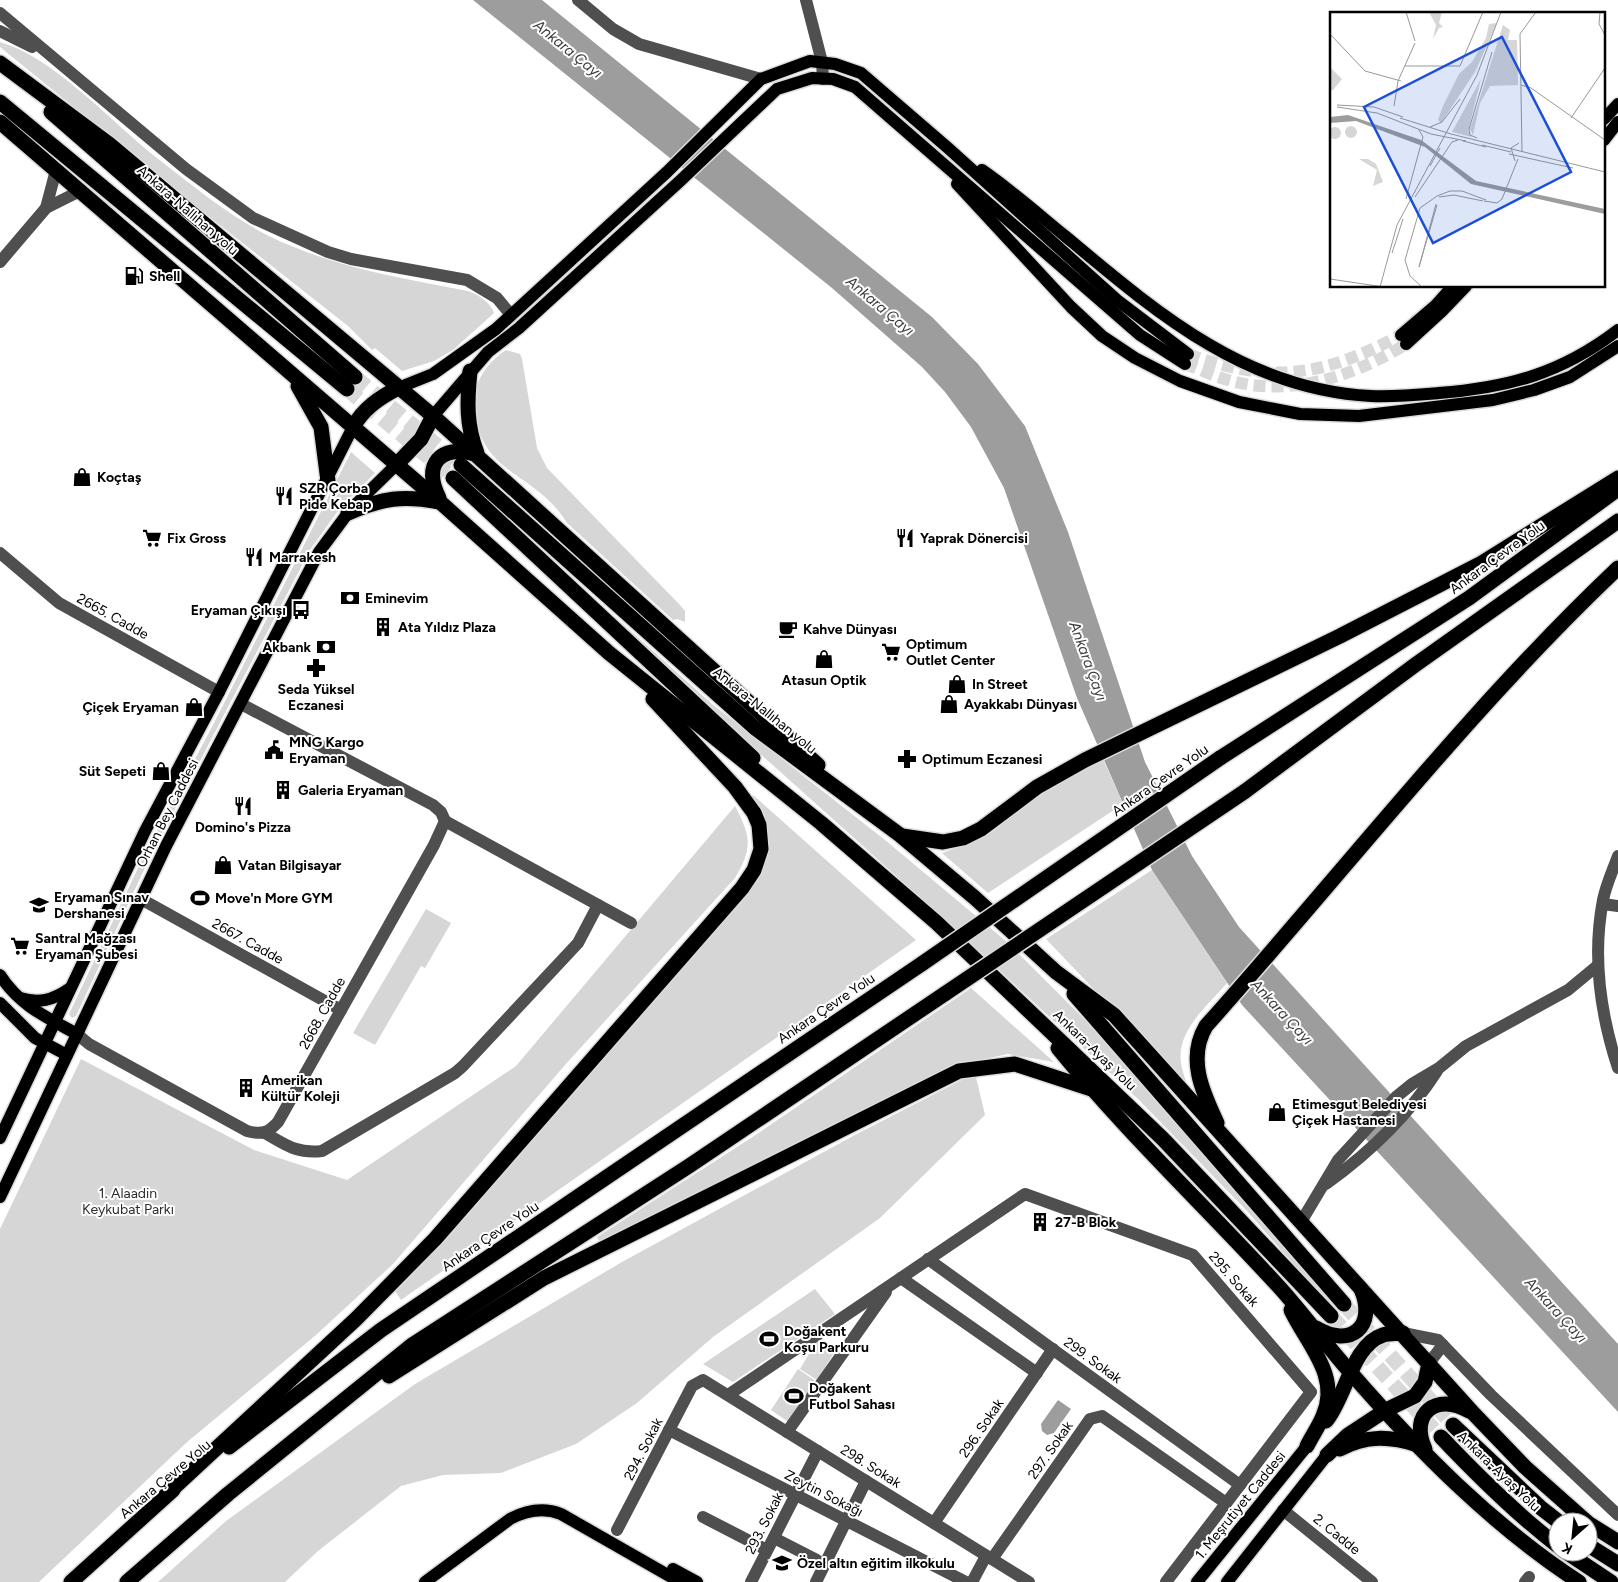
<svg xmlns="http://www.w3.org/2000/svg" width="1618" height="1582" font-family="Figtree,sans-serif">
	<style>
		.green { fill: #d6d6d6 }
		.water { fill: #9d9d9d }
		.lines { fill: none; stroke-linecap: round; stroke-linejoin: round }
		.major-tunnel { stroke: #d9d9d9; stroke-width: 12; stroke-dasharray: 12 6; stroke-linecap: butt }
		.highway-tunnel { stroke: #d9d9d9; stroke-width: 15; stroke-dasharray: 15 8; stroke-linecap: butt }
		.major-casing { stroke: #dbdbdb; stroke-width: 15 }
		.highway-casing { stroke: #dbdbdb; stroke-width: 18 }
		.minor { stroke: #4f4f4f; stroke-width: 12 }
		.major { stroke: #000; stroke-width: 12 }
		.highway { stroke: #000; stroke-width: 15 }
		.highway-bridge-casing { stroke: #dbdbdb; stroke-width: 18; stroke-linecap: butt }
		.highway-bridge { stroke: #000; stroke-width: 15 }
		.labels { text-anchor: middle; stroke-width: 4; stroke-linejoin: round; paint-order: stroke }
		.street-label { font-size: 14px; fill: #000; stroke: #fff }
		.poi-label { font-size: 14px; font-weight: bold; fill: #000; stroke: #fff; text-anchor: start }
		.park-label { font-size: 14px; fill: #2d2d2d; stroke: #fff }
		.water-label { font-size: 15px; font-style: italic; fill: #3e3e3e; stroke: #fff }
		.inset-road { fill: none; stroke: #999; stroke-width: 1 }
		.view { fill: #1d4ed8; fill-opacity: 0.15; stroke: #1d4ed8; stroke-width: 2.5 }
		.inset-edge { fill: none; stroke: #000; stroke-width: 2.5 }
	</style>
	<rect width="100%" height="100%" fill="#fff"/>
	<!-- green -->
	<g class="green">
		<path d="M0,42c55,16 111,80 157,116 35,27 72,58 112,78 63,31 131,42 199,55 11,4 22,11 26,22l-41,37 -19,11 -32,10 -27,-23 -3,2 -24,-24 -151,-119 -197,-160z"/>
		<path d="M506,350l14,4 2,5 15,89 10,20 133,137 5,6v11l-8,-3 -4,1 -106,-97c-33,-54 -92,-47 -92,-123 -1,-20 15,-40 31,-50z"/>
		<path d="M351,452l24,21 -35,35 -30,42 -159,305 -75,161 -4,2 -3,-4 77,-163 67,-126z"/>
		<path d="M456,474l256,230 173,136 122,102 80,80 253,288 -4,3 -89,-102 -109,-112 -196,-182 -489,-439z"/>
		<path d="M1102,757l21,47 -135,89 -46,-40 26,-9 25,-14 39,-32z"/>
		<path d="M753,795l163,145 -515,360 -6,-9 68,-72 299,-346 3,-21 -14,-54z"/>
		<path d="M735,806c16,31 18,41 0,72l-170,187 -172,199 -77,71 -130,108 -147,139h-39v-353l81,-170 173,91 93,30 169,-114z"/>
		<path d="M1152,870l75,113c-19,22 -51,48 -46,80 1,8 5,18 8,26l-143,-150z"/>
		<path d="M426,909l25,14 -26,45 -4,-2 -46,79 -22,-12z"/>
		<path d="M971,988l83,74 -46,-8 -37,8 -369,185 -5,-10 157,-101z"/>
		<path d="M975,1073l10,42 -105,103 -167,119 -76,66 -61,41 -75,29 -58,2 -42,11 -83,65 -33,31h-127l68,-61 189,-137 207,-122 231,-126z"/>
		<path d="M815,1289l20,25 -102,68 -30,-18z"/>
		<path d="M819,1337l18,11 -20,32 -17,-11z"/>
		<path d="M798,1369l19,13 -27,41 -19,-13z"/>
	</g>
	<!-- water -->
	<g class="water">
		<path d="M473,0h69l390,317 46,47 47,62 43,106 77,230 47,94 47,71 379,417v68l-376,-407 -90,-135 -75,-172 -73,-210 -33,-61 -26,-35 -23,-25 -90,-79z"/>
		<path d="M1058,1400l13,9 -17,24 -7,2 -5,-4 -1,-7z"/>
	</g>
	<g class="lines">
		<!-- major-tunnel -->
		<g class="major-tunnel">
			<path d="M1188,354c83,31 136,22 213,-19"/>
			<path d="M1185,364c14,5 28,12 43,16 61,18 127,-4 178,-36"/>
		</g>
		<!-- highway-tunnel -->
		<g class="highway-tunnel">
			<path d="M355,377l101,84"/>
			<path d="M347,389l106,89"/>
			<path d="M1344,1304l109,121"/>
			<path d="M1331,1316l110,121"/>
		</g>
		<!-- major casing -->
		<g class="major-casing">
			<g id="major">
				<path d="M1604,119l14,-15"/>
				<path d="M1604,140l14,-18"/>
				<path d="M982,170c29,20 56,44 83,66 91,76 181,154 306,160 23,1 45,-1 68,-3 69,-5 123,-20 179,-63"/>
				<path d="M957,184l114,123 31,29 33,22 45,23 59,21 61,12 59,2 134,-16 41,-10 36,-13 48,-31"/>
				<path d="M1401,335l35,-30 17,-19"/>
				<path d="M1406,344l36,-33 24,-25"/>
				<path d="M398,388l35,-14 63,-45 171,-157 94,-93 49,-18 25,3 26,9 87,75 169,152 71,54"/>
				<path d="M433,416l55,-64 31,-24 161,-147 97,-92 35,-11 21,1 22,8 285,248 45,29"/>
				<path d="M0,975c19,30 46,42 77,59"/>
				<path d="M20,998c19,6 33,2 49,-9"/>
				<path d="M0,1003l35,35 32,17"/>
				<path d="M0,1138l145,-307 74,-139 134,-265"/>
				<path d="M0,1197l166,-351 153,-294 32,-43 46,-45"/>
				<path d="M673,1569l24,13"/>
				<path d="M425,1582l85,-63c17,-9 33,-12 51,-5l119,68"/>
				<path d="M1197,1582l110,-136"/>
				<path d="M1227,1582l100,-127"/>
			</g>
		</g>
		<!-- highway casing -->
		<g class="highway-casing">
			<g id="highway">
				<path d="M0,63l109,81 324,272 385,349"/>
				<path d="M0,102l347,287"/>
				<path d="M51,112l304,265"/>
				<path d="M0,122l440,380 169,151 212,170 116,100 226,216 168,177"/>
				<path d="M470,371c-3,30 -4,54 7,82"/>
				<path d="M298,386l23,41 7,54"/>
				<path d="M353,427c11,-19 26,-29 45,-39"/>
				<path d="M397,464l24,-25 12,-23"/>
				<path d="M461,465l294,263 145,107 75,63 81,74 58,43 360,399 51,53 62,55"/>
				<path d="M453,478l300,280"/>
				<path d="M439,498c-17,-33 1,-54 36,-44"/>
				<path d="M348,513c35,-15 54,-18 92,-11"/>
				<path d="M1220,758l249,-160 149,-109"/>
				<path d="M1244,792l171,-127 203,-144"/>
				<path d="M902,836l41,6 20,-4 18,-9 56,-42 48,-27 255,-124 140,-72 138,-86"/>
				<path d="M1074,994l270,310"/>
				<path d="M1058,1048c69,85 149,160 223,241 24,27 46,57 70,84 67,77 142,153 228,209"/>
				<path d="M1217,1123c-15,-32 -30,-65 -11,-97 137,-153 263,-317 412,-458"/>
				<path d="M1291,1310c16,34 50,66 32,106 -4,10 -11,20 -16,30"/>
				<path d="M1316,1328c35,21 61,-2 45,-39"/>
				<path d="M389,1376l155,-98 415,-207 56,-7 76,25"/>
				<path d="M1326,1421c20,-24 26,-76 57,-86 6,-2 14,-1 20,-2"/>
				<path d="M1453,1425l88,83 18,14"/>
				<path d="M1441,1437c37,39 74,76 117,109"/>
				<path d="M229,1447l152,-117 542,-367"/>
				<path d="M1340,1449c26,-14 50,-13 78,-4"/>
				<path d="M1425,1449c-16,-35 11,-57 44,-38"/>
				<path d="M1327,1455l21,-20 38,-25 29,-14 10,-14 4,-19"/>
				<path d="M166,1495l190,-176 79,-80 307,-351 12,-18 7,-21 -2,-24 -5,-12 -19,-26 -82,-88"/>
				<path d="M1588,1523l30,19"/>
				<path d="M1588,1545l30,19"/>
				<path d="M1566,1552l45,30"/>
				<path d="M71,1582l102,-92"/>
				<path d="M127,1582l101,-88 184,-149 277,-179 257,-173"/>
			</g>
		</g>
		<!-- minor -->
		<g class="minor">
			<path d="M578,0l35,29 26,15 122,35"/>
			<path d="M806,0l16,62 1,17"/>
			<path d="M0,13l186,156 67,49 75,34 23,7 116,21 30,18 14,17"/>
			<path d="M0,31l32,16"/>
			<path d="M56,170l-10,38 34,-17"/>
			<path d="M0,262l46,-54"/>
			<path d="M0,553l59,50 160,89"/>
			<path d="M241,704l192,101 8,7 4,9"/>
			<path d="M445,821l186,102"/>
			<path d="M1618,856c-5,14 -12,29 -15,44 -11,57 -3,113 15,168"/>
			<path d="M141,899l200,111"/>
			<path d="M1603,904l15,2"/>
			<path d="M77,1034l12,10 158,87c15,4 21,2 31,-9l156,-277 11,-24"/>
			<path d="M265,1133c21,12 32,21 57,18l133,-78 8,-7 115,-123 20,-38"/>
			<path d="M1326,1184c43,-31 82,-68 111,-113"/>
			<path d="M1301,1222l37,-62 58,-63 16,-13 27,-16 27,-22 102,-56 29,-24"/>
			<path d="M928,1259l312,226"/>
			<path d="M901,1278l136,95"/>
			<path d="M1403,1333l35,7 53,55 127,120"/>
			<path d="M1429,1363l14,-18"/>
			<path d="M728,1395l297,-201 168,61 118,137 -145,190"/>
			<path d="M669,1430l297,152"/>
			<path d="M787,1432l99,-140"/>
			<path d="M1283,1510l89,72"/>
			<path d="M703,1517l64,33"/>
			<path d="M934,1523l119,-174"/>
			<path d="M617,1530l75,-144 11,-6 326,202"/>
			<path d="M774,1538l43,22"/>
			<path d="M992,1559l98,-140 12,-3 124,87"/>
			<path d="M751,1582l67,-131"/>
			<path d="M816,1582l50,-101"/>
			<path d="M972,1582l14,-26"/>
			<path d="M1525,1582l4,-5"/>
		</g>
		<!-- major -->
		<use href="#major" class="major"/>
		<!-- highway -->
		<use href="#highway" class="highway"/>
		<!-- highway-bridge casing -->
		<g class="highway-bridge-casing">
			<g id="highway-bridge">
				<path d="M923,963l297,-205"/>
				<path d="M946,993l298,-201"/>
			</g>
		</g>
		<!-- highway-bridge -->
		<use href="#highway-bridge" class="highway-bridge"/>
	</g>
	<!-- icons -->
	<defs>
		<g id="fuel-bare" transform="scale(1.5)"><path d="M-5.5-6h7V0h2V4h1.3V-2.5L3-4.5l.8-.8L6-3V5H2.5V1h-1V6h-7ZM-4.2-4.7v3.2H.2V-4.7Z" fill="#000" stroke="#fff" stroke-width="2.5" paint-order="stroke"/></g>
		<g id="shop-bare" transform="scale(1.5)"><path d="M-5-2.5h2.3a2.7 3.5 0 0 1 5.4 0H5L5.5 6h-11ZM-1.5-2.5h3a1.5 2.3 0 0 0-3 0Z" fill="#000" stroke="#fff" stroke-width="2.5" paint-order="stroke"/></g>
		<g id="restaurant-bare" transform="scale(1.5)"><path d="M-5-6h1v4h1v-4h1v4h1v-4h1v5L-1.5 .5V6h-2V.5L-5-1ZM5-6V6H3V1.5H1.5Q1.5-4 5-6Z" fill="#000" stroke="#fff" stroke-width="2.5" paint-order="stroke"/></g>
		<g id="supermarket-bare" transform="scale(1.5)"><path d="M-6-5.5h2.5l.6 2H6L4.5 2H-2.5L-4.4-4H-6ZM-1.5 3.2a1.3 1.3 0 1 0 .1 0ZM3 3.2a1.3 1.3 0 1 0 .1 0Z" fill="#000" stroke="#fff" stroke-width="2.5" paint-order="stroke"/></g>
		<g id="bank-bare" transform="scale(1.5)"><path d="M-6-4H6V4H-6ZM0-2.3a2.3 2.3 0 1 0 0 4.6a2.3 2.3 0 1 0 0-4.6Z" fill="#000" stroke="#fff" stroke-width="2.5" paint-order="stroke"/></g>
		<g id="bus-bare" transform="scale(1.5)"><path d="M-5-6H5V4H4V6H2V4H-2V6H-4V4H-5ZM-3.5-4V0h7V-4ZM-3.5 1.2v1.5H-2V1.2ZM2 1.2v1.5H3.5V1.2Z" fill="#000" stroke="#fff" stroke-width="2.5" paint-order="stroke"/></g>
		<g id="building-bare" transform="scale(1.5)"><path d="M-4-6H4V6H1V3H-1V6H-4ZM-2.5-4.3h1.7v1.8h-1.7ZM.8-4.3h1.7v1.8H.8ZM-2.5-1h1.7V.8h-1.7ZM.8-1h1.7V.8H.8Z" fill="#000" stroke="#fff" stroke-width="2.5" paint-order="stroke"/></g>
		<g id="cafe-bare" transform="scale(1.5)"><path d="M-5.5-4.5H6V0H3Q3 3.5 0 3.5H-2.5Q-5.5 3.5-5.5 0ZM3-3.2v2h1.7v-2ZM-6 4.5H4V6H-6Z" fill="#000" stroke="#fff" stroke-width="2.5" paint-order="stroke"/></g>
		<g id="pharmacy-bare" transform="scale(1.5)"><path d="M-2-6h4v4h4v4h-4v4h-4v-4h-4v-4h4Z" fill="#000" stroke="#fff" stroke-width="2.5" paint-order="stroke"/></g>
		<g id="civic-bare" transform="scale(1.5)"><path d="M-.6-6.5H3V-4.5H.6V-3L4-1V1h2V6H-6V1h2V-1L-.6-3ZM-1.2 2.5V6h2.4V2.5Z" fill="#000" stroke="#fff" stroke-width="2.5" paint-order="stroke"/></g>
		<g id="stadium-bare" transform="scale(1.5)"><path d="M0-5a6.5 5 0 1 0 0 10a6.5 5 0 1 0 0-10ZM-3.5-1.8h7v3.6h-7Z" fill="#000" stroke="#fff" stroke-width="2.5" paint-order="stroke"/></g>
		<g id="school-bare" transform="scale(1.5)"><path d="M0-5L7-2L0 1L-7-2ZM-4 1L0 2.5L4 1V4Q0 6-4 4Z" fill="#000" stroke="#fff" stroke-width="2.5" paint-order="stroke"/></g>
	</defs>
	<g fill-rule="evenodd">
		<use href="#fuel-bare" x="134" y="276"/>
		<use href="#shop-bare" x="82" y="477"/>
		<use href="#restaurant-bare" x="284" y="496"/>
		<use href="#supermarket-bare" x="152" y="538"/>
		<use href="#restaurant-bare" x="905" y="538"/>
		<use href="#restaurant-bare" x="254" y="557"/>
		<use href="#bank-bare" x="350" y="598"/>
		<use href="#bus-bare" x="301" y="610"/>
		<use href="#building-bare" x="383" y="627"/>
		<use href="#cafe-bare" x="788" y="629"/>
		<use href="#bank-bare" x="326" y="647"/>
		<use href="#supermarket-bare" x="891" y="652"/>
		<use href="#shop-bare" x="824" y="659"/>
		<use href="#pharmacy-bare" x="316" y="668"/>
		<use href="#shop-bare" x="957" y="684"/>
		<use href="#shop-bare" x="949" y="704"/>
		<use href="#shop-bare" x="194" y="707"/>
		<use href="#civic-bare" x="274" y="750"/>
		<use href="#pharmacy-bare" x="907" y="759"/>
		<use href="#shop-bare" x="161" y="771"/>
		<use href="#building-bare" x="283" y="790"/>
		<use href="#restaurant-bare" x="243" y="806"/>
		<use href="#shop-bare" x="223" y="865"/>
		<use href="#stadium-bare" x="200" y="898"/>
		<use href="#school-bare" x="39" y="905"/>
		<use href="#supermarket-bare" x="20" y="946"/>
		<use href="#building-bare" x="246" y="1088"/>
		<use href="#shop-bare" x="1277" y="1112"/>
		<use href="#building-bare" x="1040" y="1222"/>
		<use href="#stadium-bare" x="769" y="1339"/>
		<use href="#stadium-bare" x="794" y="1396"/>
		<use href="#school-bare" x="782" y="1563"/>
	</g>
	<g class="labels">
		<!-- street labels -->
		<g class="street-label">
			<text transform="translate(188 210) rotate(41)" y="5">Ankara-Nallıhan yolu</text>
			<text transform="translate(1497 557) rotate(-36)" y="5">Ankara Çevre Yolu</text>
			<text transform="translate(113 616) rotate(29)" y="5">2665. Cadde</text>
			<text transform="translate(765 710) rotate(39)" y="5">Ankara-Nallıhan yolu</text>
			<text transform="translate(1160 780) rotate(-35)" y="5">Ankara Çevre Yolu</text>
			<text transform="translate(167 813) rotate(-63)" y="5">Orhan Bey Caddesi</text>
			<text transform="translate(248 941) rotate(29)" y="5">2667. Cadde</text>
			<text transform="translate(826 1008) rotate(-34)" y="5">Ankara Çevre Yolu</text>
			<text transform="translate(322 1013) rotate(-61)" y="5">2668. Cadde</text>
			<text transform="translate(1095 1050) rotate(44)" y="5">Ankara-Ayaş Yolu</text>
			<text transform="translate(490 1236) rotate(-34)" y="5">Ankara Çevre Yolu</text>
			<text transform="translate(1234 1279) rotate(49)" y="5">295. Sokak</text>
			<text transform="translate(1093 1360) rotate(36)" y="5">299. Sokak</text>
			<text transform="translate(981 1428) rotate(-56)" y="5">296. Sokak</text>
			<text transform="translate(643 1449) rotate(-63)" y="5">294. Sokak</text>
			<text transform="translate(1050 1450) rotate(-55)" y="5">297. Sokak</text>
			<text transform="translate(871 1466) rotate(32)" y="5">298. Sokak</text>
			<text transform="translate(1499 1471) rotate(44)" y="5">Ankara-Ayaş Yolu</text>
			<text transform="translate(165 1479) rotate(-40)" y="5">Ankara Çevre Yolu</text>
			<text transform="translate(824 1493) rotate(27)" y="5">Zeytin Sokağı</text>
			<text transform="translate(1240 1505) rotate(-51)" y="5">1. Meşrutiyet Caddesi</text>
			<text transform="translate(764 1523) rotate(-63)" y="5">293. Sokak</text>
			<text transform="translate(1337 1534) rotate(39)" y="5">2. Cadde</text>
		</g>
		<!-- poi labels -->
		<g class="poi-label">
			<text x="149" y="281">Shell</text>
			<text x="97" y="482">Koçtaş</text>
			<text x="299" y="493">SZR Çorba<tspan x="299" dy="16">Pide Kebap</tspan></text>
			<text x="167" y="543">Fix Gross</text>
			<text x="920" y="543">Yaprak Dönercisi</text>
			<text x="269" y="562">Marrakesh</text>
			<text x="365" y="603">Eminevim</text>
			<text x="286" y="615" text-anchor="end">Eryaman Çıkışı</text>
			<text x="398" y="632">Ata Yıldız Plaza</text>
			<text x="803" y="634">Kahve Dünyası</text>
			<text x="906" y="649">Optimum<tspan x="906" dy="16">Outlet Center</tspan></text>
			<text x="311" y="652" text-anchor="end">Akbank</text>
			<text x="824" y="685" text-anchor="middle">Atasun Optik</text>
			<text x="972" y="689">In Street</text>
			<text x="316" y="694" text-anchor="middle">Seda Yüksel<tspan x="316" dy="16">Eczanesi</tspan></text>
			<text x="964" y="709">Ayakkabı Dünyası</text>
			<text x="179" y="712" text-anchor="end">Çiçek Eryaman</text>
			<text x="289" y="747">MNG Kargo<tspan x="289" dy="16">Eryaman</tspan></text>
			<text x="922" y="764">Optimum Eczanesi</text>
			<text x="146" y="776" text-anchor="end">Süt Sepeti</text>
			<text x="298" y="795">Galeria Eryaman</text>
			<text x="243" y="832" text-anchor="middle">Domino's Pizza</text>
			<text x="238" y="870">Vatan Bilgisayar</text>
			<text x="54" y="902">Eryaman Sınav<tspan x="54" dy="16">Dershanesi</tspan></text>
			<text x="215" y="903">Move'n More GYM</text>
			<text x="35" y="943">Santral Mağzası<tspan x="35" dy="16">Eryaman Şubesi</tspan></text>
			<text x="261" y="1085">Amerikan<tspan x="261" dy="16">Kültür Koleji</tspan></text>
			<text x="1292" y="1109">Etimesgut Belediyesi<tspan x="1292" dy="16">Çiçek Hastanesi</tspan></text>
			<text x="1055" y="1227">27-B Blok</text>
			<text x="784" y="1336">Doğakent<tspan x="784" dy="16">Koşu Parkuru</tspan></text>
			<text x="809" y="1393">Doğakent<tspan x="809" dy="16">Futbol Sahası</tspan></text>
			<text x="797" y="1568">Özel altın eğitim ilkokulu</text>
		</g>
		<!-- park labels -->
		<g class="park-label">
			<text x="128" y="1198">1. Alaadin<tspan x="128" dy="16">Keykubat Parkı</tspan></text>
		</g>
		<!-- water labels -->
		<g class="water-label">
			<text transform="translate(568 49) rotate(39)" y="5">Ankara Çayı</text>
			<text transform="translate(880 306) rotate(40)" y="5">Ankara Çayı</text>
			<text transform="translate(1088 661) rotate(70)" y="5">Ankara Çayı</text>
			<text transform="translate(1282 1012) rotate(47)" y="5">Ankara Çayı</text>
			<text transform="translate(1556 1310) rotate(47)" y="5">Ankara Çayı</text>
		</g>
	</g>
	<!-- overview -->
	<g transform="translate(1330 12)">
		<rect width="275" height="275" fill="#fff"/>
		<path d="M99,0h13l-3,11 4,4 -4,1 -6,11 3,-14zM167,11l-22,49 -34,51 -3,-3 5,-14 16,-32 13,-12 14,-24 3,-14zM173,13l7,5 -2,10h9l1,45 -28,1 -10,17 -7,32 -3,-6zM0,55l12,12 -9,11h-3zM151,67l-13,52 4,6 -20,-5zM15 120a6 6 0 1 1 12 0a6 6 0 1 1-12 0ZM-1 121a6 6 0 1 1 12 0a6 6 0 1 1-12 0ZM29,147h9l8,5 7,18 -10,4 4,-16z" fill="#d6d6d6"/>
		<path d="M18,103l73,25 55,41 129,28v5l-134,-30 -46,-37 -69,-26 -26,2v-6z" fill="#9d9d9d"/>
		<path class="inset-road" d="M76,0l9,29M270,0l-1,12 6,11M0,22l35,37 36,10M75,54h55l23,-54M191,73l10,3 74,52M7,93l37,2 29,10M64,94l4,-25 17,-38M7,95l40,6 54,21 35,7M70,106l51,16 154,38M241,106l34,-50M100,115l12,-5 18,-23M147,126l-7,-3 -1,-6 23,-77M133,129l23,6M152,133l29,7M192,139l-2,-117 16,-22M179,142l64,14M185,149l-4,-13 8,-5M100,154l10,-18M85,185l37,-55 6,-2M109,185l15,-2 29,6M76,187l17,-62 -4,-7M154,189l13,2 5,-4 16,-40M106,192l-17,63 18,-62M62,241l11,-34M0,267l54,8M50,275l17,-62 80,-150 24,-63M92,275l-12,-11 -5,-16 15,-52 17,-12 13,-5h12l24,9"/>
		<path class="view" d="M172,25l69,135 -138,71 -69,-136z"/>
		<rect width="275" height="275" class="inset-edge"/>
	</g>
	<!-- north arrow -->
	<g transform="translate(1573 1537) rotate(207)"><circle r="24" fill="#ffffff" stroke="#999999"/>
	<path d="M0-4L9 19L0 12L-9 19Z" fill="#000000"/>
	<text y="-8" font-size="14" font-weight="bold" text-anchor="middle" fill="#000000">K</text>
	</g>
</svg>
